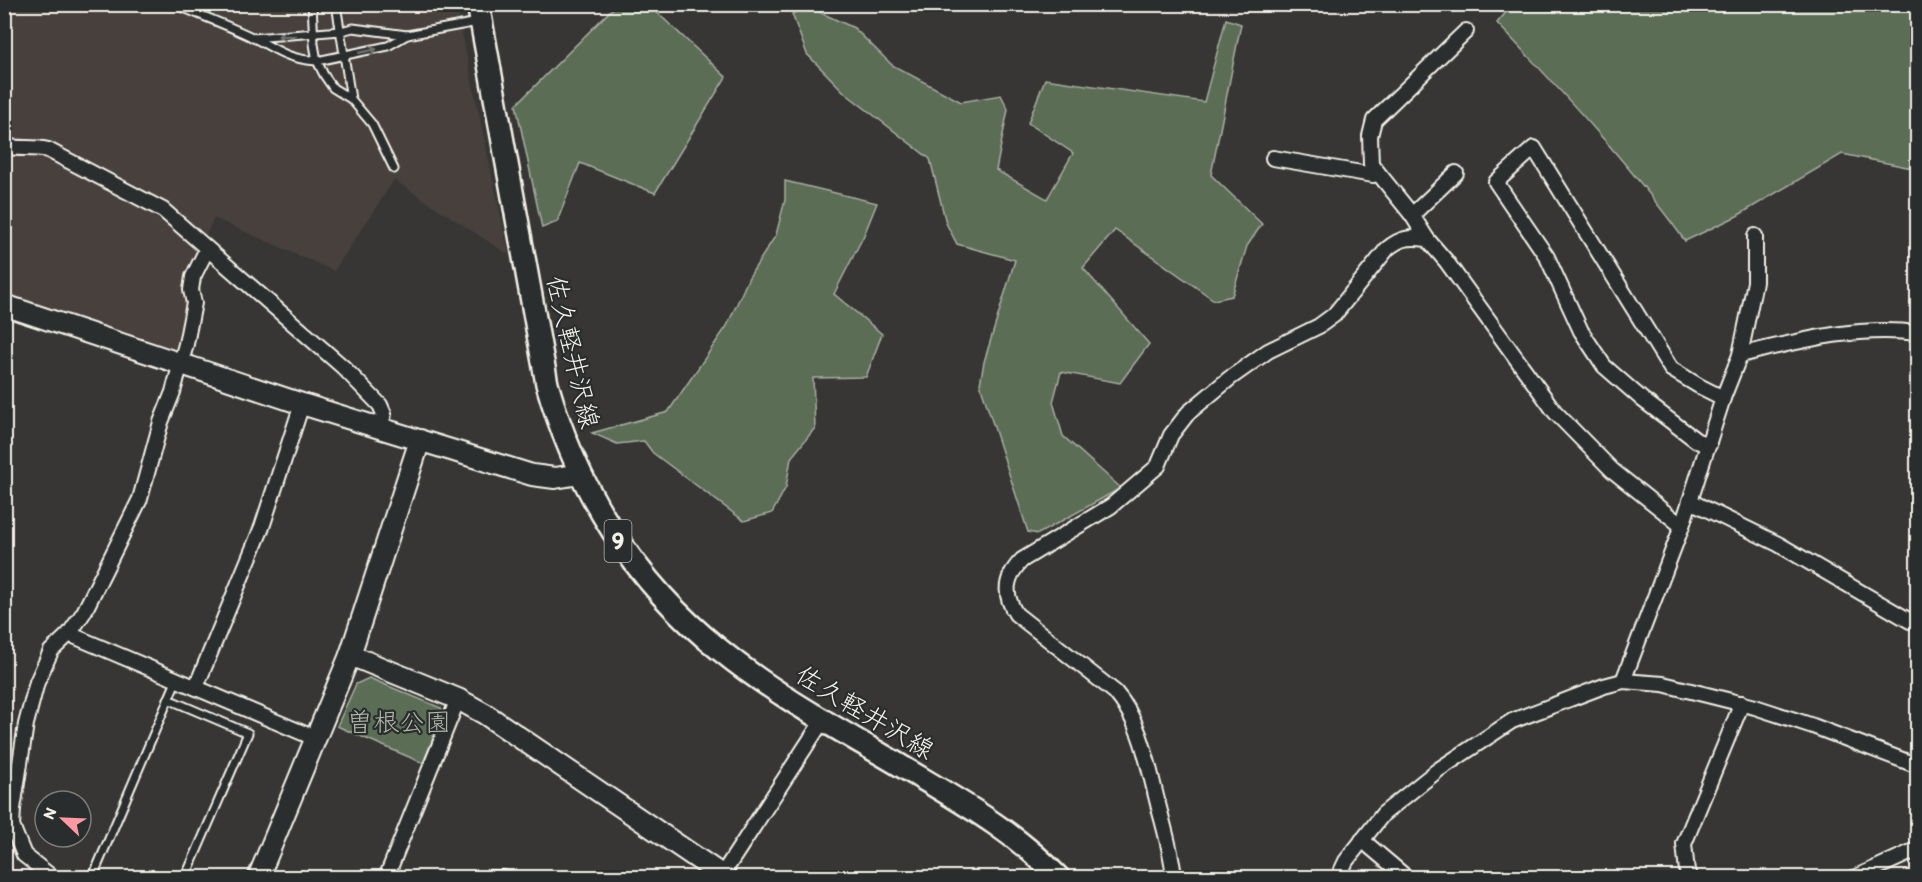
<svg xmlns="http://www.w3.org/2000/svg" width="1922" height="882" font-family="Itim,'Klee One',sans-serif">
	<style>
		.built { fill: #46413d }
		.green { fill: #5b6d57; stroke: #a8afa0; stroke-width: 1.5 }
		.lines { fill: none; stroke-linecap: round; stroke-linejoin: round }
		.lane-casing { stroke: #f4f1e8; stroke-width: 11 }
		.street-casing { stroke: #f4f1e8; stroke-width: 18 }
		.secondary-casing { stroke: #f4f1e8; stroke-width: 24 }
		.primary-casing { stroke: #f4f1e8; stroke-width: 26 }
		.lane { stroke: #2a2d2e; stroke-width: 7 }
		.street { stroke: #2a2d2e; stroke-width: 14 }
		.secondary { stroke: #2a2d2e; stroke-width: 20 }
		.primary { stroke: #2a2d2e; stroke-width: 21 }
		.oneway { stroke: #71726f }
		.labels { text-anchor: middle; stroke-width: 4.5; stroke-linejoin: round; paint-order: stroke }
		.shield { fill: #2a2d2e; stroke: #b7b6b0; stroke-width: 1.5 }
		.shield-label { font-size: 24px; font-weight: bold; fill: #f4f1e8 }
		.street-label { font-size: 26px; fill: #f4f1e8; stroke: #2a2d2e }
		.park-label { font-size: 26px; fill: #afb6a7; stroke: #2a2d2e }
	</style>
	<rect width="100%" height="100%" fill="#373635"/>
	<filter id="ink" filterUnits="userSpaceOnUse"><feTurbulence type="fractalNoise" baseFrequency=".0167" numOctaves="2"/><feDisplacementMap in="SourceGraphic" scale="12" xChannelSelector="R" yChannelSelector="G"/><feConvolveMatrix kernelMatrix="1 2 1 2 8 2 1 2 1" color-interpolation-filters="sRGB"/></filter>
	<g filter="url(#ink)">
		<!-- built -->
		<path class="built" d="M5,5h451l53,250 -115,-75 -60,91 -120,-53 -20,44 -7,25 -1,22 -12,45 -169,-59z"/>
		<!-- green -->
		<g class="green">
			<path d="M1513,4l404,1v164l-75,-15 -105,62 -52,25c-56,-78 -122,-148 -188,-218z"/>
			<path d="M616,5h33l77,72 -71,116 -75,-30 -23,59 -15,6 -26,-123z"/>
			<path d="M806,6l48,22 38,37 69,37 40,-7 7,14 -12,61 51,29 26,-46 -45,-30 17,-44 159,23 22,-83 15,5 -30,151 51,49 -15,22 -15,50 -18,4 -99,-70 -32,38 66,76 -29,39 -59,-11 -8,30 10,34 58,52 -83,46 -10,-2 -48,-148 4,-22 31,-102 -58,-16 -11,-21 -16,-64 -85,-66 -38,-39 -15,-40z"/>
			<path d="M785,181l92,22 -13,32 -30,59 48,40 -16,43 -53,1 2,50 -24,30 -5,29 -14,26 -28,8 -91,-68 -9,-12 -27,3 -25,-11 76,-21 59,-86 22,-49 27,-42 9,-35z"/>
			<path d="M369,678l72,30 2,6 -20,49 -86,-37 19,-42z"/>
		</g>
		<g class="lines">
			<!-- lane casing -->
			<g class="lane-casing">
				<g id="lane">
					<path d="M174,4c26,11 53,21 78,33 26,13 34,22 65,24l71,-15 19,-11 71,-13"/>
					<path d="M312,4l2,40 3,17 7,14 9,13 18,11 21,25 22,45"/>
					<path d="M336,4l15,95"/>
					<path d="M253,38l88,-7 12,-3 54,7"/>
					<path d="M168,699l80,34 -63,145"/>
					<path d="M101,878l-7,-4 83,-195"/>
				</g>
			</g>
			<!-- street casing -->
			<g class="street-casing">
				<g id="street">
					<path d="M4,146c15,4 29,0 44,4l115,60 180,157 37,38 4,9 -4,13"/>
					<path d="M1273,158l100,17 5,-2"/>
					<path d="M1412,215l44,-42"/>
					<path d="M1427,239l-15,-24 -41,-51 -1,-28 4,-16 92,-89"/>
					<path d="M1740,355l15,-73v-46"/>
					<path d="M1709,445l-12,-4 -54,-41 -39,-34 -23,-35 -34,-74 -51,-75 38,-34 137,221 28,17 24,12"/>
					<path d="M1690,501l88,43 132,77"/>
					<path d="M69,634l248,105"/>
					<path d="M1623,681l59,-155 41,-128 17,-43c58,-14 117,-30 178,-22"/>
					<path d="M196,687l66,-160 40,-123"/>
					<path d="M1362,840l45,38"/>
					<path d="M53,878l-29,-23 -12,-29 1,-17 13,-85 11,-42 14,-31 18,-17 15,-22 56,-113 21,-77 12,-30 13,-48 8,-41 -3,-13 2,-13 14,-28"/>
					<path d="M386,878l72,-179"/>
					<path d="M489,878h15"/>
					<path d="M720,878l103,-158"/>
					<path d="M1174,878c-2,-25 -10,-50 -16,-74 -10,-38 -16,-81 -43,-112l-99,-78c-13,-20 -11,-37 6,-54l89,-54 47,-40 13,-31 17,-22 42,-35 38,-27 51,-25 15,-11 53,-66c14,-12 23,-12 40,-10l19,22 109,151 57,58 70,56"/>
					<path d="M1338,878l8,-17 37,-47 55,-44 74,-49 92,-35 19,-5 40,3 92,23 58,19 105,40"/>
					<path d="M1690,878l-3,-7 -3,-27 58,-141"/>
					<path d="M1854,878l64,-29"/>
				</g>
			</g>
			<!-- secondary casing -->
			<g class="secondary-casing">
				<g id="secondary">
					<path d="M4,305l298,99 230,71 23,3 25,-4"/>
					<path d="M350,655l108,44 27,15 241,164"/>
					<path d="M258,878l92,-223 70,-215"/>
				</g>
			</g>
			<!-- primary casing -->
			<g class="primary-casing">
				<path id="primary" d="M478,4l69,380c30,105 87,198 173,266 54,44 116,78 176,113 56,34 117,66 163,115"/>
			</g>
			<!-- lane -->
			<use href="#lane" class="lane"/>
			<!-- street -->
			<use href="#street" class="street"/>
			<!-- secondary -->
			<use href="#secondary" class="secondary"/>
			<!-- primary -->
			<use href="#primary" class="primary"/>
		</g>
		<!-- one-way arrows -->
		<defs><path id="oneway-shaft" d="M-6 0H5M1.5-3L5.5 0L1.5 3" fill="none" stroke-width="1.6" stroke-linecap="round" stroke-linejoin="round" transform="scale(1.5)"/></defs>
		<g class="oneway">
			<use href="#oneway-shaft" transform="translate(287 36) rotate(179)"/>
			<use href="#oneway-shaft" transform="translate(368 51) rotate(-12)"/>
		</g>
	</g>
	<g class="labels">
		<!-- shield labels -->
		<rect class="shield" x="604.5" y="520" width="27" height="42" rx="4.5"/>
		<g class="shield-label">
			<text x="618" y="549">9</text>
		</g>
		<!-- street labels -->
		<g class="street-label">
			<text transform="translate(573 352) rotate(77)" y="9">佐久軽井沢線</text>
			<text transform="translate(865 712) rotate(31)" y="9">佐久軽井沢線</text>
		</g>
		<!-- park labels -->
		<g class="park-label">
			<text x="399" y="731">曽根公園</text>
		</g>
	</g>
	<!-- margin -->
	<rect width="1922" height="882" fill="none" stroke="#2a2d2e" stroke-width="24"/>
	<rect x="12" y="12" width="1898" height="858" fill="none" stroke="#f4f1e8" stroke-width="2" filter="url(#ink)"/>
	<!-- north arrow -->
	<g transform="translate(63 819) rotate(293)"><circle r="28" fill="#2a2d2e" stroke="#7b7b78" stroke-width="1.5"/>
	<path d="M0-4.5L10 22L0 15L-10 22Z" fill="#ff9aa2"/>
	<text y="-9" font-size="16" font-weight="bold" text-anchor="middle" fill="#f4f1e8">N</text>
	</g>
</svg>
